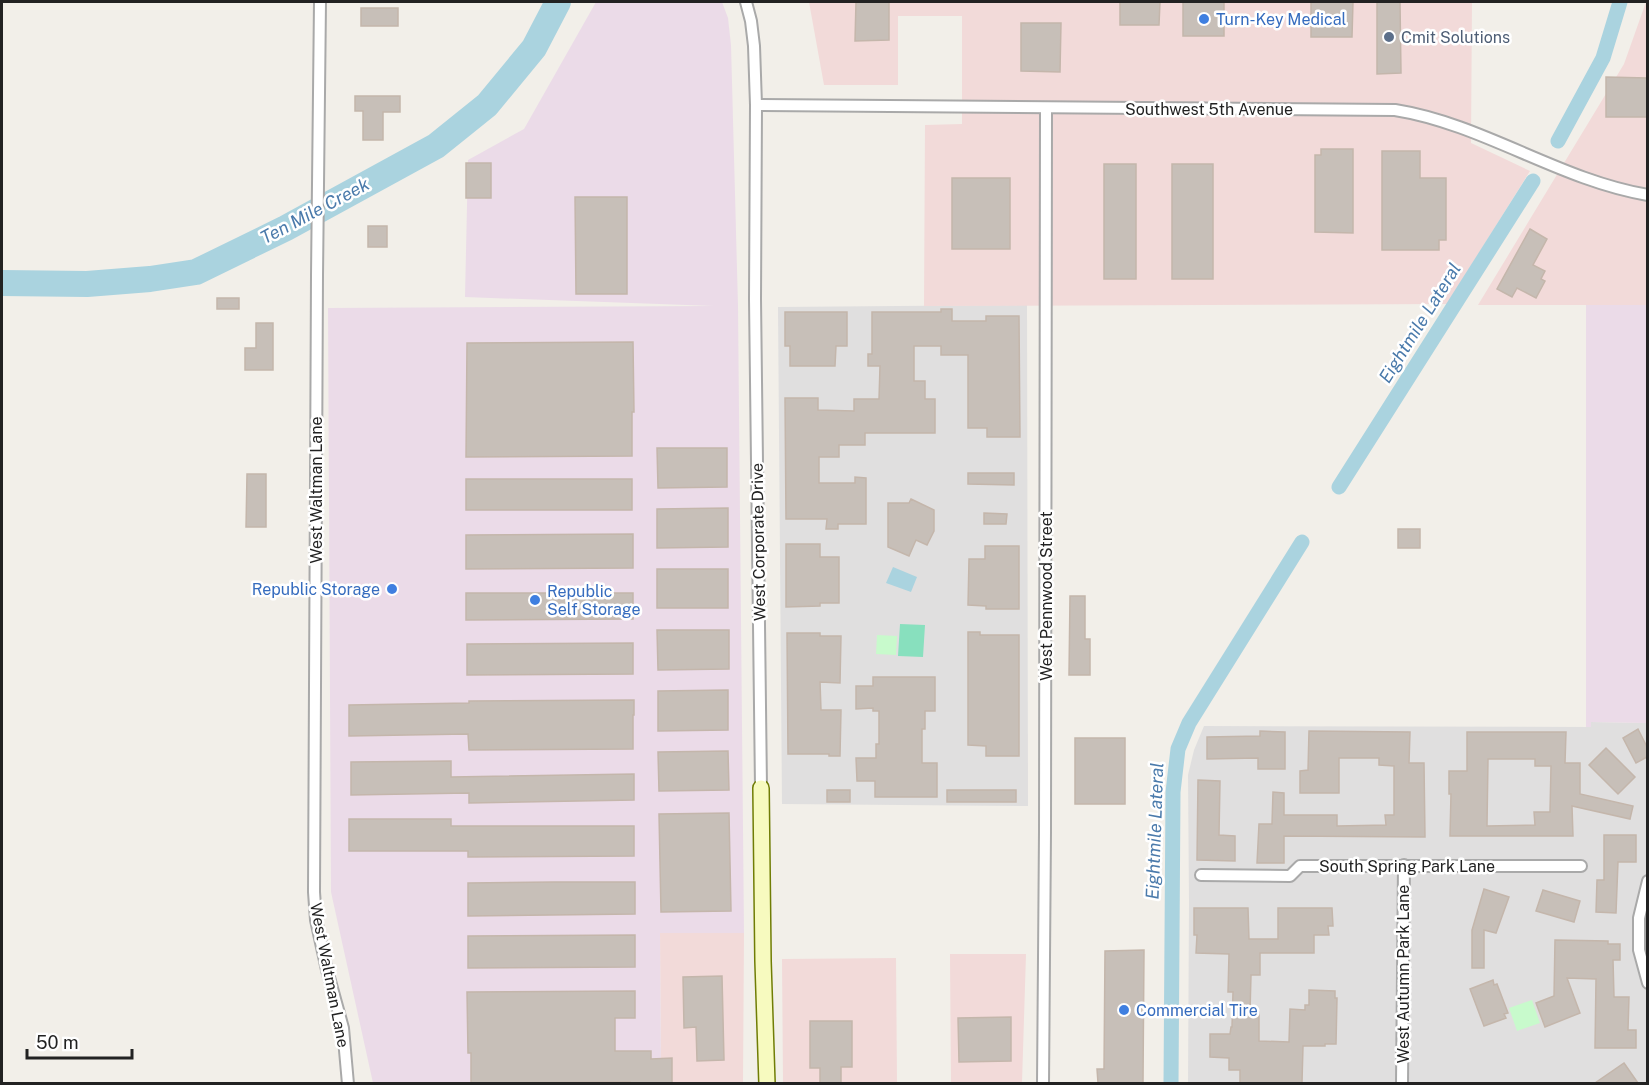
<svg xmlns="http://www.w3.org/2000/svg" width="1649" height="1085" font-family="'Public Sans',sans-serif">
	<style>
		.residential { fill: #e0dfdf }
		.commercial { fill: #f2dad9 }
		.industrial { fill: #ebdbe8 }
		.park { fill: #c8facc }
		.pitch { fill: #88e0be }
		.water { fill: #aad3df }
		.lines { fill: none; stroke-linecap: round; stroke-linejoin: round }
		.canal { stroke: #aad3df; stroke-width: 15 }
		.river { stroke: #aad3df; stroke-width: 26 }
		.building { fill: #c7bfb8; stroke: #c4b6ab; stroke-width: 1.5; fill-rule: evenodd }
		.street-casing { stroke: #a9a9a9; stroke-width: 14 }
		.secondary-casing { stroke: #707d05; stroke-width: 18 }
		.street { stroke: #fff; stroke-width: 10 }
		.secondary { stroke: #f7fabf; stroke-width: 15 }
		.shop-dot { fill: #3f7fe0; stroke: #fff; stroke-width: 2 }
		.service-dot { fill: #5c6f8a; stroke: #fff; stroke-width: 2 }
		.labels { text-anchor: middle; stroke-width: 5; stroke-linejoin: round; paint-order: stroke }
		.shop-label { font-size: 16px; fill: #366cbe; stroke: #fff; text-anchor: start }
		.service-label { font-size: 16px; fill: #4e5e75; stroke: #fff; text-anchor: start }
		.street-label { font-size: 16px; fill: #222; stroke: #fff }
		.water-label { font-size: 18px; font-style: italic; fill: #4a7aab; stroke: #fff }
	</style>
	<rect width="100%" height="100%" fill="#f2efe9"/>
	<!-- residential -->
	<g class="residential">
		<path d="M1027,305l1,501 -246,-2 -4,-497z"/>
		<path d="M1591,722l56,1v360l-459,1 1,-182 -1,-127 6,-25 10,-24 386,1z"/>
	</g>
	<!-- commercial -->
	<g class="commercial">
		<path d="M809,2h663l-1,141 59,28 -83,133 -523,2 1,-181 37,-1v-108h-64v69h-74z"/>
		<path d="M1646,2h1v303h-169l146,-241z"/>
		<path d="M660,933h84l-1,150h-82z"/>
		<path d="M950,954h76l-4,129h-71z"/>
		<path d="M896,958l1,125h-114l-1,-124z"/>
	</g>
	<!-- industrial -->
	<g class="industrial">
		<path d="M596,2h126l6,16 3,27 7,261 6,627h-84l1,150h-288l-42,-191 -3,-584 386,-2 -249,-9 3,-137 56,-31z"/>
		<path d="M1586,305h61v418l-56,-1v5h-5z"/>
	</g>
	<!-- park -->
	<g class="park">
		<path d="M877,635l20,1 -1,19 -20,-1z"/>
		<path d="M1532,1000l8,23 -23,8 -8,-23z"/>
	</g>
	<!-- pitch -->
	<path class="pitch" d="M900,624l25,1 -2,32 -25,-1z"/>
	<!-- water -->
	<path class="water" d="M893,567l24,10 -6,15 -25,-9z"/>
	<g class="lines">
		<!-- canal -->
		<g class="canal">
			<path d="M1558,141l45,-83 17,-56"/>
			<path d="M1339,487l194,-306"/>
			<path d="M1171,1084l2,-292 5,-43 11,-26 113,-181"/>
		</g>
		<!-- river -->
		<path class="river" d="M2,283l85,1 63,-5 46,-7 90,-44 150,-82 51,-41 47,-57 24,-46"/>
	</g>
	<!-- building -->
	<g class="building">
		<path d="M856,2h33v38l-34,1z"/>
		<path d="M1120,2h40l-1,23h-39z"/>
		<rect x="1183" y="2" width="41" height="34"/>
		<path d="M1311,2h42l-1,35h-41z"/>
		<path d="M1377,2h23l1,71 -24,1z"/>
		<rect x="361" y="8" width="37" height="18"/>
		<path d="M1021,23h40l-1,49 -39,-1z"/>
		<path d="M1606,77l41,1v39h-41z"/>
		<path d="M355,96h45v16h-17v28h-20v-29h-8z"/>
		<path d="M1321,149h32v84l-38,-1v-77h6z"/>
		<path d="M1382,151h38v27h26v62h-7v10h-57z"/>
		<rect x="466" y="163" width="25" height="35"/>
		<rect x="1104" y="164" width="32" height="115"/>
		<rect x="1172" y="164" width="41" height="115"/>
		<rect x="952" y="178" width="58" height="71"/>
		<path d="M575,197h52v97h-51z"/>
		<rect x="368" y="226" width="19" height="21"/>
		<path d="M1530,229l17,10 -14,26 12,6 -4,8 4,2 -9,17 -19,-10 -5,9 -15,-8z"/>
		<rect x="217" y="298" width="22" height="11"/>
		<path d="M941,309h11v12h34v-5h33l1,121h-33v-9h-19v-73h-27v-9h-27v35h11v18h10v34h-70v12h-26v12h-20v26h36v-6l11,1v46h-28v5h-12l1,-10h-41l-1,-121h33v12l36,1v-12h25l1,-33h-12v-12h4v-42h69z"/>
		<path d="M785,312h62v34h-11l-1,20h-45v-20h-5z"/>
		<path d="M256,323h17v47h-28v-22h11z"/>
		<path d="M633,342l1,70h-2v44l-166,1 1,-114z"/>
		<path d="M657,448h70v39l-69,1z"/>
		<path d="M968,473h46v12l-46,-1z"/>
		<path d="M247,474h19v53h-20z"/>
		<rect x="466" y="479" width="166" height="31"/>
		<path d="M911,499l23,11v21l-7,14 -11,-5 -7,16 -21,-9v-44h21z"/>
		<path d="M728,508v39l-71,1v-39z"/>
		<path d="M984,513l23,1 -1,10h-22z"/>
		<rect x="1398" y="529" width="22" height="19"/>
		<path d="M633,534v34l-167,1v-34z"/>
		<path d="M786,544h34v13h19v46h-19v3l-34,1z"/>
		<path d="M985,546h34v63h-33v-3l-18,-1 1,-46h16z"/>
		<rect x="657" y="569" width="71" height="39"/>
		<path d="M466,593h167v26l-167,1z"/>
		<path d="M1070,596h15v43h5v36h-21z"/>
		<path d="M657,630h72v39l-71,1z"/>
		<path d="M968,632h12v3h39v121h-33v-10l-18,-1z"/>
		<path d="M787,633h33v3h21l-1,47 -20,-1 1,28h20l-1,46h-11v-2h-41z"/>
		<path d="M633,643v31l-166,1v-31z"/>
		<path d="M873,677h62v34h-10v18h-3v34h15v34h-62v-16h-18l-1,-23h20v-14h3v-33h-6v-3l-17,1v-23h17z"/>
		<path d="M728,690v40l-70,1v-40z"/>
		<path d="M634,700v15h-1v34l-164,1 -1,-16 -119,2v-31l120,-2v-2z"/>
		<path d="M1638,729l9,18v10l-11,6 -13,-25z"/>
		<path d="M1260,731l25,1v37h-27v-11l-51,1v-22l53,-1z"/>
		<path d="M1309,731l101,1 -1,31h15l1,74 -141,-1v27h-27l2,-39h13l1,-32 11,1v22h53v11l49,-1 -1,-10h9v-49l-15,-1v-7h-40v35h-39v-22l8,-1z"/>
		<path d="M1467,732h99l-1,31h15v31l53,12 -3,13 -58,-13 1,30h-123l1,-42h-2v-23h18zM1488,759h47v7h16l-1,46h-16l1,13 -48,1z"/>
		<rect x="1075" y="738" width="50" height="66"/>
		<path d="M1606,748l29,29 -17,17 -29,-29z"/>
		<path d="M728,751l1,39 -70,1 -1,-39z"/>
		<path d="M451,761v16l183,-3v26l-165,3v-10l-118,2v-33z"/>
		<path d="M1198,780l22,1 -1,54 16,1v25l-38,-1z"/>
		<rect x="827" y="790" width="23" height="12"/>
		<rect x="947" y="790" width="69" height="12"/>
		<path d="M729,813l2,98 -70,1 -2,-98z"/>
		<path d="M349,819h102v7h183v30l-166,1v-6h-119z"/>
		<path d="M1604,835h32v27h-18l-2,51 -20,-1 1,-32h7z"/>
		<path d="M554,882h81v32l-167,2v-33z"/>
		<path d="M1484,889l25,8 -13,36 -12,-3v38h-12v-38z"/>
		<path d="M1543,890l37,11 -6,21 -38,-11z"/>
		<path d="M1194,908h54l1,31h29v-31h54l1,18h-5l1,9h-15v18h-54v22h-9l-1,37h9v29l30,1 1,-33 15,1v-5h4v-15l26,1v7h2l-1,46h-11v2h-22l-1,37h-62v-13h-11v-12l-19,-1v-23h20l1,-7h1l1,-35h-5l1,-38 -33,-1 1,-18h-3z"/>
		<path d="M635,935v32l-167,1v-32z"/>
		<path d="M1555,940l53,1v3h12v16h-7l1,37h15l-1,33h8v18h-41l1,-69 -29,-1 13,35 -35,14 -9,-24 18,-7z"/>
		<path d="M1144,950l-1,133h-45l-1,-14h7l1,-118z"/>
		<path d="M722,976l2,84 -27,1 -1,-34 -12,1 -1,-51z"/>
		<path d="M1493,980l1,5 3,-1 11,29 -4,1 2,4 -22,8 -14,-37z"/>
		<path d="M635,991v27h-20v33h36v8l21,-1v25h-42v-1l-159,1v-30h-3l-1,-61z"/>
		<path d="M1011,1017v44l-52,1 -1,-44z"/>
		<path d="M810,1021h42v46h-11v16h-21v-15h-10z"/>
		<path d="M1624,1063l14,20h-43z"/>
	</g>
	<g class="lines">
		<!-- street casing -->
		<g class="street-casing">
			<g id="street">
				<path d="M320,2l-3,274 -3,616 2,28 11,50 16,58 5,56"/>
				<path d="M746,2l5,19 3,25 2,59 -1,194 6,489"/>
				<path d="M756,105l639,5c88,14 164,70 253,85"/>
				<path d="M1201,875l89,1 10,-10h281"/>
				<path d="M1648,881l-9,37v32l9,33"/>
				<path d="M1043,1084l2,-252 1,-723"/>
				<path d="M1402,1084l2,-219"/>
			</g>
		</g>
		<!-- secondary casing -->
		<g class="secondary-casing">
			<path id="secondary" d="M761,788l2,173 4,123"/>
		</g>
		<!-- street -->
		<use href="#street" class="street"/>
		<!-- secondary -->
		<use href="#secondary" class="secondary"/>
	</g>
	<!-- markers -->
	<g class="shop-dot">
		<circle cx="1204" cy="19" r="6"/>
		<circle cx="392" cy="589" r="6"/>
		<circle cx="535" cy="600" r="6"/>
		<circle cx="1124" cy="1010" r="6"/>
	</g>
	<circle class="service-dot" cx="1389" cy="37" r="6"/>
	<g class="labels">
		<!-- shop labels -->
		<g class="shop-label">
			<text x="1216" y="25">Turn-Key Medical</text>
			<text x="380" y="595" text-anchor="end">Republic Storage</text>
			<text x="547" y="597">Republic<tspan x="547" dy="18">Self Storage</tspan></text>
			<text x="1136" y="1016">Commercial Tire</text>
		</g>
		<!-- service labels -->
		<g class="service-label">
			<text x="1401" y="43">Cmit Solutions</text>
		</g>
		<!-- street labels -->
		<g class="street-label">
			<text x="1209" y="115">Southwest 5th Avenue</text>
			<text transform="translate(316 490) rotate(-90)" y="6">West Waltman Lane</text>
			<text transform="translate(758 542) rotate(-91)" y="6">West Corporate Drive</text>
			<text transform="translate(1046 596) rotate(-90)" y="6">West Pennwood Street</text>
			<text x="1407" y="872">South Spring Park Lane</text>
			<text transform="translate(1403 974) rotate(-90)" y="6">West Autumn Park Lane</text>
			<text transform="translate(330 975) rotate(79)" y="6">West Waltman Lane</text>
		</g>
		<!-- water labels -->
		<g class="water-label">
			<text transform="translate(315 211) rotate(-28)" y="6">Ten Mile Creek</text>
			<text transform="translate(1420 323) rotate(-58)" y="6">Eightmile Lateral</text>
			<text transform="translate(1155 831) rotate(-88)" y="6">Eightmile Lateral</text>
		</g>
	</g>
	<!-- border -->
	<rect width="1649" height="1085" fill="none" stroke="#222222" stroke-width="6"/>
	<!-- scale -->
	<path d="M27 1049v9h105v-9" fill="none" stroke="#222222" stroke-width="3"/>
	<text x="36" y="1049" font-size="18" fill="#222222" stroke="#ffffff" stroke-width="4.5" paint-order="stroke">50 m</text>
</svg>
